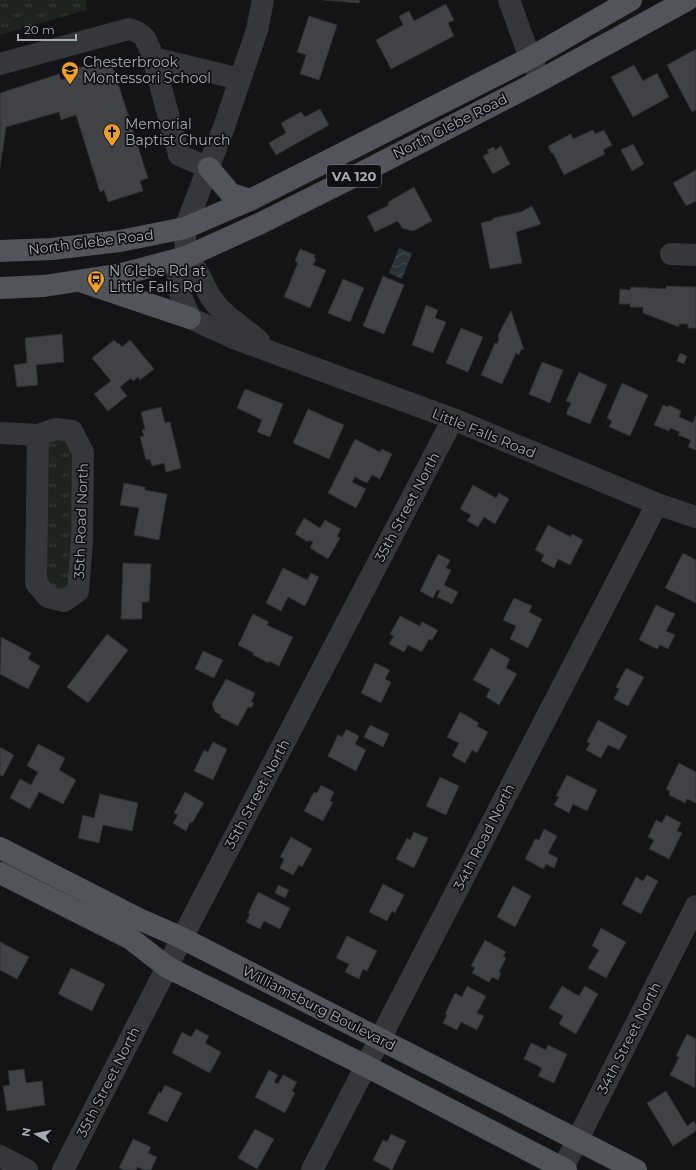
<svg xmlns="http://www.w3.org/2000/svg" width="696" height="1170" font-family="Montserrat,sans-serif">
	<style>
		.grass { fill: url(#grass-tufts) }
		.water { fill: url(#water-waves) }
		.building { fill: #404246; stroke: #2e2f32 }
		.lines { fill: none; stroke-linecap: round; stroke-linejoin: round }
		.minor { stroke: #35373b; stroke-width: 22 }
		.major { stroke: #51545a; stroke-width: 22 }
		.labels { text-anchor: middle; stroke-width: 3.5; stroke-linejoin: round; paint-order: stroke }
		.shield { fill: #0f0f11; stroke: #797d84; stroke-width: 1 }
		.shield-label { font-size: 13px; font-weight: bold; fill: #a6acb6 }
		.poi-label { font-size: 14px; fill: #a6acb6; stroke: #0f0f11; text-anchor: start }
		.street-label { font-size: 14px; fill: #a6acb6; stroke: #0f0f11 }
	</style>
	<defs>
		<pattern id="grass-tufts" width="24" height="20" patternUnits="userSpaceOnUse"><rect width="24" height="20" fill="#1c241d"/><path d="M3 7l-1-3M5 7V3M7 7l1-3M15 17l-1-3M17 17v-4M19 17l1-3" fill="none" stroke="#3a413c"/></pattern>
		<pattern id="water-waves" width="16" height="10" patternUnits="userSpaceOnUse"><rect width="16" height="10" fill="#2b343a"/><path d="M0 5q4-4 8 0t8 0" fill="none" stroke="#474f54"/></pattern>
	</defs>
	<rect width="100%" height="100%" fill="#141416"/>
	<!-- grass -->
	<g class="grass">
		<path d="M0,0h86v10l-86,25z"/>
		<path d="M72,431l6,160 -30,6 -10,-162z"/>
	</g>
	<!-- water -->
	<path class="water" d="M399,248l13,5 -10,26 -13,-6z"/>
	<!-- building -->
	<g class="building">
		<path d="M323,0h37l-1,3z"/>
		<path d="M446,4l8,16 -6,3 6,13 -63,33 -15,-29 27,-15 -4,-9 10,-5 5,10z"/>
		<path d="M309,16l28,9 -18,55 -19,-6 6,-19 -9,-3z"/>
		<path d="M696,49v61l-4,2 -25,-47z"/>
		<path d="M110,58l38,120 -8,3 3,10 -35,11 -4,-12 -4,2 -24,-77 -15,5 -2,-8 -53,15 -6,40v-74l59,-19 2,6 6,-2 -2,-6z"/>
		<path d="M634,65l9,16 14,-8 12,24 -36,20 -22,-40z"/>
		<path d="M320,109l9,16 -53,30 -7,-12 17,-10 -5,-10 20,-11 4,5z"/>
		<path d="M593,130l2,4 9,-4 8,15 -9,5 2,4 -41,21 -11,-22h-2l-3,-7 23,-12 2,5z"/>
		<path d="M633,144l11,20 -12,7 -11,-21z"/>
		<path d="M501,146l9,18 -17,10 -10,-18 6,-3 -2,-3 7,-3 1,3z"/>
		<path d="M696,170v31l-10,5 -13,-23z"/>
		<path d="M414,187l18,34 -19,10 -11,-3 -4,-7 -23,11 -8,-16 22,-11 -1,-3z"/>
		<path d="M532,206l9,18 -25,8 6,31 -32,6 -9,-46 12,-3v-2l28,-6z"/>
		<path d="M300,249l15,6 -1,3 2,1 -3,6 13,5 -16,38 -26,-11 14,-34 -3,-2z"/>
		<path d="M383,276l21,9 -20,49 -21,-8z"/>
		<path d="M343,279l21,9 -14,34 -22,-9z"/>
		<path d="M666,286l30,1v41h-8v-4h-9v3l-36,-14v-6h-13v-3h-11l1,-15 10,1 1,-3 35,2z"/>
		<path d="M426,305l12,5 -3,8 11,4 -13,31 -21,-8z"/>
		<path d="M511,311l13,39 -3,-1 -2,6 -3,-2 -14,31 -21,-9 14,-32 2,1 2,-4 -1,-5z"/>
		<path d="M461,328l22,9 -15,35 -22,-9z"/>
		<path d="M62,334l2,28 -28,3 2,20 -21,2 -3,-22 13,-2 -2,-25z"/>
		<path d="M114,340l4,4 1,-1 3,4 8,-7 24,29 -14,11 -2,-3 -5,4 -2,-3 -11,9 7,9 -19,15 -14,-17 17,-13 -19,-23z"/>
		<path d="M680,353l7,3 -3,8 -7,-3z"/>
		<path d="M542,362l21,8 -13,33 -21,-9z"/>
		<path d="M579,372l28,13 -17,39 -24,-10 5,-11 -5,-2z"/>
		<path d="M622,383l26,12 -18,41 -21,-9 3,-6 -5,-3z"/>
		<path d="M245,389l38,15 -13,33 -13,-5 5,-12 -25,-12z"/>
		<path d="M663,405l5,2 1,-2 12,6 -2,6 14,6 3,-8v35l-8,-3 3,-7 -13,-5 2,-3 -10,-4 -1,3 -15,-6z"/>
		<path d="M161,407l4,16 5,-1 11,46 -15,4 -2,-9 -12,3 -2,-7 -4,1 -6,-23 4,-1 -2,-6 3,-1 -4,-17z"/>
		<path d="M308,409l36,16 -15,34 -36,-16z"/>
		<path d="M355,439l25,13 2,-3 10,5 -12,25 -8,-4 -5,8 -12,-6 -3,5 14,7 -10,19 -28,-15z"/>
		<path d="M124,483l21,4v3l22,4 -8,46 -25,-5 5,-27 -19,-3z"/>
		<path d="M473,485l23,13 3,-5 10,6 -14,25 -11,-7 -6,10 -11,-6 4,-6 -11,-6z"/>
		<path d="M304,518l16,10 5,-8 16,9 -4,7 3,2 -12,21 -18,-11 3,-6 -4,-2 -1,2 -13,-8z"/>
		<path d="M548,525l23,12 1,-3 11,6 -13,25 -12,-6 -4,9 -13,-7 3,-6 -9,-5z"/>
		<path d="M683,553l13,7v43l-31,-15z"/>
		<path d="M438,554l12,6 -4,8 5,2 -7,15 14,7 -6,12 -15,-7 3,-6 -3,-1 -4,8 -13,-7z"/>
		<path d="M123,563l28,1 -2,38h-7v17h-21z"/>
		<path d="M283,568l24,12 4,-7 8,4 -14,29 -17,-9 -7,14 -15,-8z"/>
		<path d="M514,598l18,8 -3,6 13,7 -14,29 -18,-9 6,-13 -13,-6z"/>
		<path d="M656,605l19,9 -9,17 9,4 -7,14 -8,-4 -3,4 -18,-9z"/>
		<path d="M253,614l16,8 -2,3 26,12 -14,29 -10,-5v2l-16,-8 1,-2 -16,-8z"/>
		<path d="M400,616l20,10 2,-4 16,8 -6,10 -3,-1 -7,13 -14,-7 -4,7 -15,-8 5,-8 -4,-2z"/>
		<path d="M107,634l21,16 -40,53 -21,-16z"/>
		<path d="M1,637l30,16 -3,6 12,7 -12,23 -28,-15z"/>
		<path d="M491,648l19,11 -4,9 11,6 -18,31 -13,-8 4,-8 -17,-9z"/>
		<path d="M203,651l20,9 -9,18 -19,-9z"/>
		<path d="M375,663l15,7 -5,9 6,3 -10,21 -20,-10z"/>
		<path d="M626,668l18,9 -16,29 -14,-7 5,-10 -3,-2z"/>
		<path d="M226,679l29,14 -4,9 3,1 -3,5 -3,-1 -10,19 -18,-9 1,-2 -6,-3 -3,-8z"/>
		<path d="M460,712l19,11 -2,3 11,6 -11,21 -5,-3 -7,13 -13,-7 7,-13 -12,-6z"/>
		<path d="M598,720l29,16 -8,14 -11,-5 -7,13 -15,-8 4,-7 -3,-1z"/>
		<path d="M370,725l19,9 -6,13 -19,-10z"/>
		<path d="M346,729l13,7 -4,8 11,6 -10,21 -28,-15 10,-21 4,2z"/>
		<path d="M213,742l14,7 -14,31 -19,-9 10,-21 4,2z"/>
		<path d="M38,744l27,14 -6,12 17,10 -13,24 -24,-12 -9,17 -20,-11 10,-19 11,6 7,-13 -11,-6z"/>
		<path d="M0,747l14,8 -11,21 -3,-1z"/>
		<path d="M679,763l17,9v31l-9,-4 -2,4 -16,-8 1,-4 -4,-2z"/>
		<path d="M567,775l30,15 -10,21 -14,-7 -4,9 -15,-8 5,-8 -3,-1z"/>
		<path d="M440,777l19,9 -13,29 -20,-9z"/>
		<path d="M321,785l13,7 -4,9 3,1 -10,19 -19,-10 10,-19 3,1z"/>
		<path d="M185,792l19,11 -12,20 -2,-1 -4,9 -13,-8 5,-8 -4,-2z"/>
		<path d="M100,794l38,9 -6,28 -29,-6 -4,18 -21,-5 5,-23 11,3z"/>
		<path d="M666,815l15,8 -4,8 5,2 -13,26 -20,-10 5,-9 -6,-3 8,-17 6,3z"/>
		<path d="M544,829l13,7 -9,17 10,5 -4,10 -8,-4 -3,5 -18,-10 10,-20 4,1z"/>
		<path d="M414,832l14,6 -14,30 -18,-9 11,-21 3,2z"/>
		<path d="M291,837l21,12 -10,18 -3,-2 -6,10 -13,-7 4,-9 -4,-2z"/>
		<path d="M647,875l11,6 -17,33 -19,-10 14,-27 7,4z"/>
		<path d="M383,884l21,11 -9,18 -3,-2 -5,10 -18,-9z"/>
		<path d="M278,885l11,5 -4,8 -10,-5z"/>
		<path d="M513,886l18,10 -16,31 -18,-10z"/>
		<path d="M258,892l32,16 -10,21 -16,-8 -4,8 -14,-7 4,-8 -2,-1z"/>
		<path d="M601,928l25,14 -20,36 -18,-10 11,-18 -7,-4z"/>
		<path d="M347,936l30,15 -10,20 -4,-2 -4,10 -14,-7 4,-8 -13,-6z"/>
		<path d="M485,940l21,12 -3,4 3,2 -7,14 2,1 -3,7 -6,-3 -3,5 -17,-9 3,-5 -4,-2z"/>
		<path d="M0,942l29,15 -12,22 -17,-9z"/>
		<path d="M71,968l34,16 -13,27 -34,-17z"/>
		<path d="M467,986l19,10 -9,17 7,3 -7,14 -16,-8 -4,8 -14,-7 4,-8 -2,-1 10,-21 7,4z"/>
		<path d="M562,986l17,10 6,-10 13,8 -22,40 -17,-10 4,-8 -14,-8z"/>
		<path d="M196,1029l13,7 -4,7 16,9 -11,21 -38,-20 10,-21 9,5z"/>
		<path d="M687,1034l9,5 -1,49 -25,-13 9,-18 -3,-1z"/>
		<path d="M531,1043l15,7 2,-5 19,9 -13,29 -16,-7 4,-8 -18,-9z"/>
		<path d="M24,1069l2,14 16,-2 3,24 -38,6 -4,-25 7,-1 -2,-14z"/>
		<path d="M269,1070l9,5 -4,7 4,2 5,-9 14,7 -5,9 3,2 -10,20 -30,-16z"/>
		<path d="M165,1085l17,8 -15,29 -19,-9 11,-21 2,1z"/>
		<path d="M666,1091l21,35 7,-5 2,4v6l-23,15 -26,-43z"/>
		<path d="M255,1129l19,10 -17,30 -19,-11z"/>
		<path d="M391,1134l15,7 -14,29 -19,-10 10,-20 4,2z"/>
		<path d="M133,1139l18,8 -3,6 9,4 -6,13h-7l-7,-3 -1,3h-12l-5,-2z"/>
	</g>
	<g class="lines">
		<!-- minor -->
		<g class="minor">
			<path d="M263,0l-6,30 -33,97 -39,101 1,29 -8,17 2,19 10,25 46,21 217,80 204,85 39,13"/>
			<path d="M509,0l21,58 11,22"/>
			<path d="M0,64l129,-35c18,5 18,13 24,29"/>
			<path d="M209,168l-30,-13 -26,-97 87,21"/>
			<path d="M671,254l25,1"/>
			<path d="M186,257c13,12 17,29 26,42 12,18 32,28 47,42"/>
			<path d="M0,433l38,2 18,-6 16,2 11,21 -1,90 -4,49 -14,10 -16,-4 -12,-14 2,-148"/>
			<path d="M0,1156l27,14"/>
			<path d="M63,1170l119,-232 271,-519"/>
			<path d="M312,1170l345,-666"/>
			<path d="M562,1170l134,-264"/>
		</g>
		<!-- major -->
		<g class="major">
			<path d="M209,168l22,26 19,6"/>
			<path d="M0,251l52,-2 68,-8 65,-13 65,-28 101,-51 179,-91 101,-58"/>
			<path d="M83,282l107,36"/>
			<path d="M0,288l44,-2 78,-12 64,-17 75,-34 102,-51 178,-92 146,-80"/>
			<path d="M0,848l139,71 43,19 454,232"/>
			<path d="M0,873l131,66 36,28 199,99 200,104"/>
		</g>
	</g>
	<!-- icons -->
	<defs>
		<g id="school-pin" transform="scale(0.9)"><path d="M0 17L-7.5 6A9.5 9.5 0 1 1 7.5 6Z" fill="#f0a032" stroke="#0f0f11"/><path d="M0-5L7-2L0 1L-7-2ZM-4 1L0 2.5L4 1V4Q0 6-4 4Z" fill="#111"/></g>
		<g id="church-pin" transform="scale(0.9)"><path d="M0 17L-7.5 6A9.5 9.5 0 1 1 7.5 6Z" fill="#f0a032" stroke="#0f0f11"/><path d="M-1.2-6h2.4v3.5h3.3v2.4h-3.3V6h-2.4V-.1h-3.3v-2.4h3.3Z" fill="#111"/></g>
		<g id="bus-pin" transform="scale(0.9)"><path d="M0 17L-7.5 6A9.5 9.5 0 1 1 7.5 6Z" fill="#f0a032" stroke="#0f0f11"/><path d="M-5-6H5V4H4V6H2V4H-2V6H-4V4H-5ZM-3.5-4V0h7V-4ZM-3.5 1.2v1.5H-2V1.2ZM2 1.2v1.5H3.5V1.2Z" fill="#111"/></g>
	</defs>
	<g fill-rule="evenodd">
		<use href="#school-pin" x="70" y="70"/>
		<use href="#church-pin" x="112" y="132"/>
		<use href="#bus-pin" x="96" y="279"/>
	</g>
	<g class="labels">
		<!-- shield labels -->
		<rect class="shield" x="327" y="165" width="54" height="22" rx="3"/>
		<g class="shield-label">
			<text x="354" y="181">VA 120</text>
		</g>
		<!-- poi labels -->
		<g class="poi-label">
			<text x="83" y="67">Chesterbrook<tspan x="83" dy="16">Montessori School</tspan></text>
			<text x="125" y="129">Memorial<tspan x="125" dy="16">Baptist Church</tspan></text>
			<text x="109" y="276">N Glebe Rd at<tspan x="109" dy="16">Little Falls Rd</tspan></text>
		</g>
		<!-- street labels -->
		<g class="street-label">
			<text transform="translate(450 126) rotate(-27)" y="5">North Glebe Road</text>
			<text transform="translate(91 242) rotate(-7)" y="5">North Glebe Road</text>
			<text transform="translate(484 433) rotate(22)" y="5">Little Falls Road</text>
			<text transform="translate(407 507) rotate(-62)" y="5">35th Street North</text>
			<text transform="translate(81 521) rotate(-88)" y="5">35th Road North</text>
			<text transform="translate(257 794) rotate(-62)" y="5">35th Street North</text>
			<text transform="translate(484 837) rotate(-63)" y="5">34th Road North</text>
			<text transform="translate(319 1008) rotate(27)" y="5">Williamsburg Boulevard</text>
			<text transform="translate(629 1038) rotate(-63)" y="5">34th Street North</text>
			<text transform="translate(108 1082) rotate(-63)" y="5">35th Street North</text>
		</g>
	</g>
	<!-- north arrow -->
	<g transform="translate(36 1134) rotate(280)" stroke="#0f0f11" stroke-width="3" paint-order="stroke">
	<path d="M0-3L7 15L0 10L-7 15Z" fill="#a6acb6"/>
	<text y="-6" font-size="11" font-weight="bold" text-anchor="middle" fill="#a6acb6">N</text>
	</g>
	<!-- scale -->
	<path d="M18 34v6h58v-6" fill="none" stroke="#a6acb6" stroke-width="2"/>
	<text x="24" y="34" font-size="12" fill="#a6acb6" stroke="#0f0f11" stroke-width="3" paint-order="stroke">20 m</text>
</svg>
